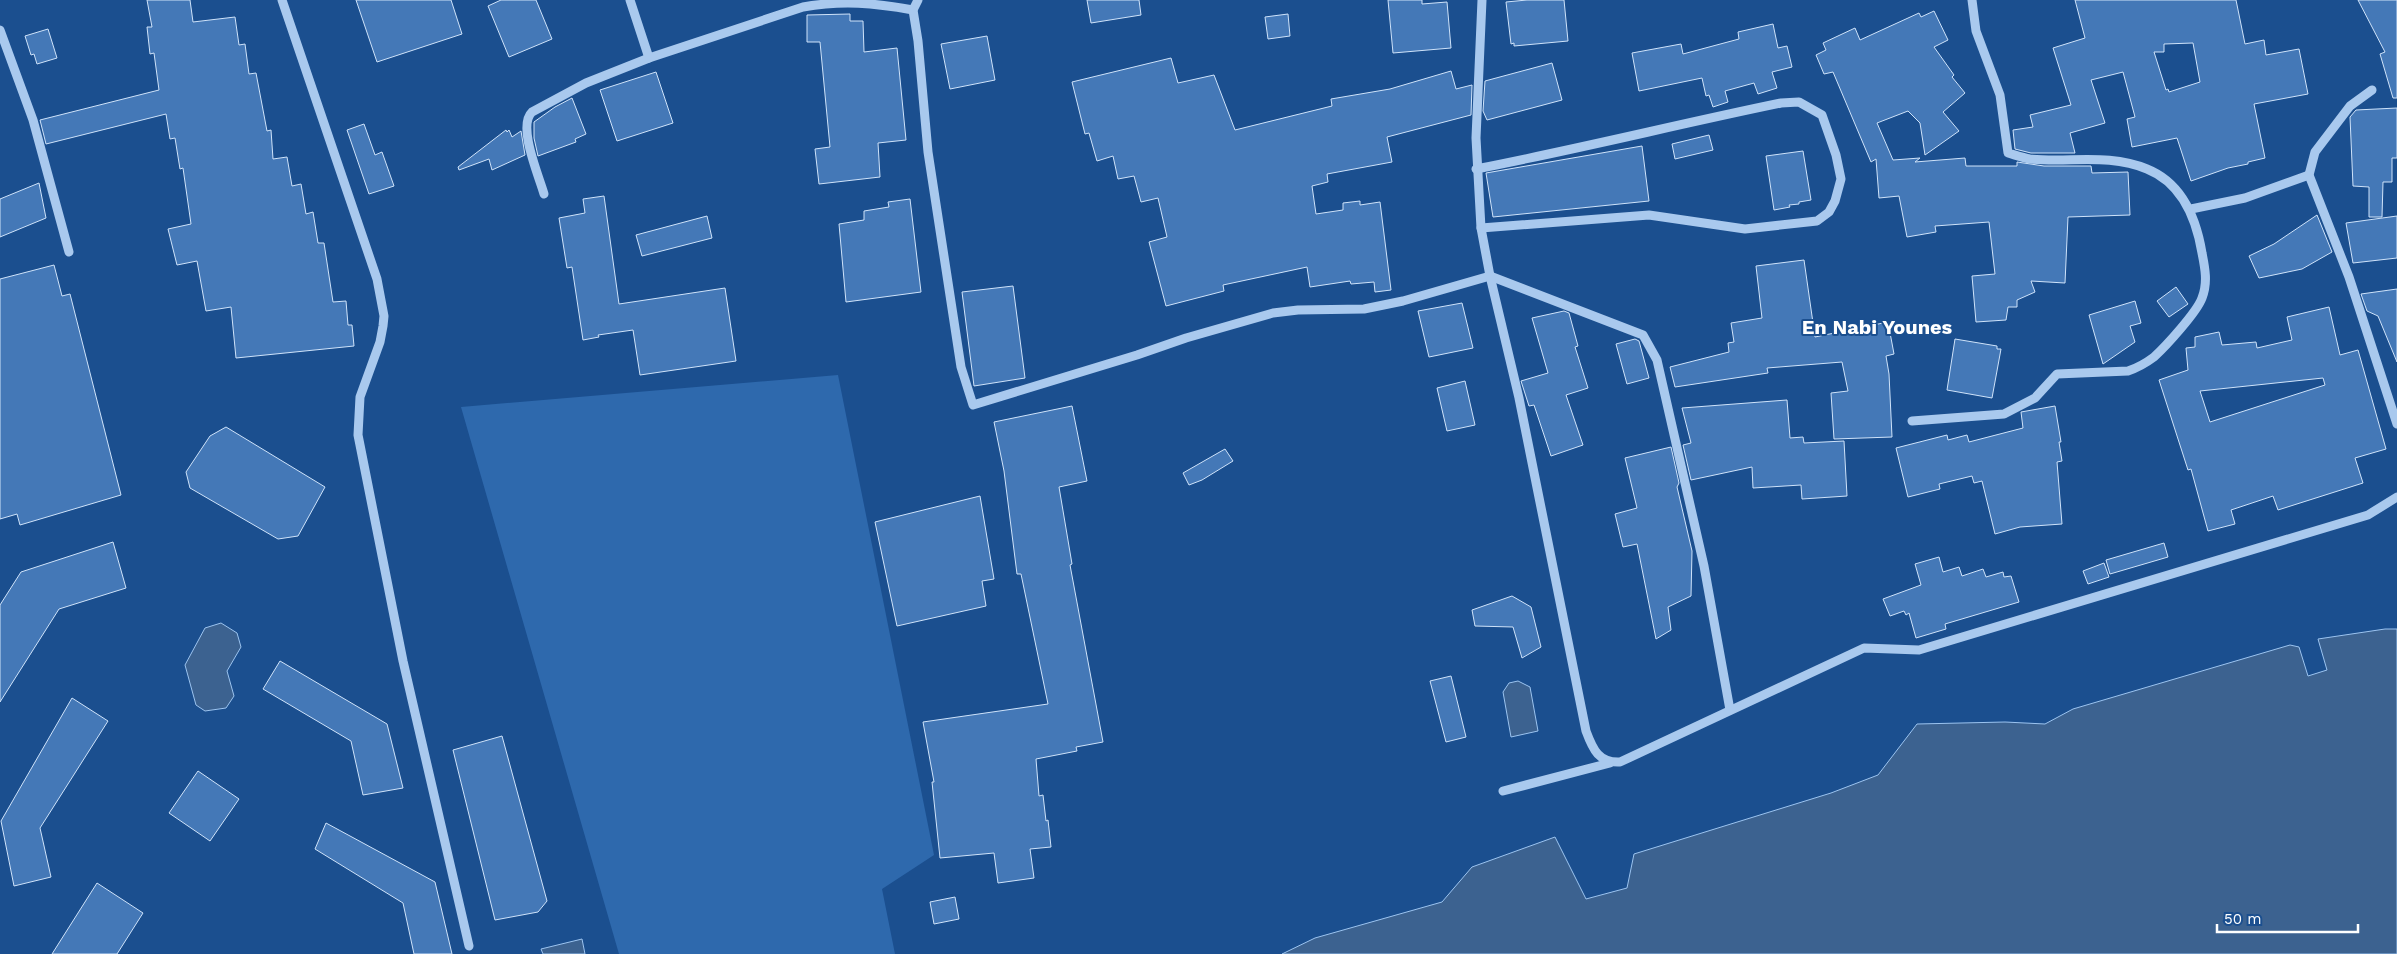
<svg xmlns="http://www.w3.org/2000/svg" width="2397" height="954" font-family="'Work Sans',sans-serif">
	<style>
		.green { fill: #2e69ad }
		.water { fill: #3c6290; stroke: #9cc4f0 }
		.building { fill: #4478b7; stroke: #cfe3fa; fill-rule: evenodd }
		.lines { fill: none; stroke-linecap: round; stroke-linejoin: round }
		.minor { stroke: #a9c9ee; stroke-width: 9 }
		.labels { text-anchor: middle; stroke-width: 4; stroke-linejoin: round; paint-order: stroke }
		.quarter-label { font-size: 20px; font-weight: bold; fill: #fff; stroke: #1b4f8f }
	</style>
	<rect width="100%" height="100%" fill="#1b4f8f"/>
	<!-- green -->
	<path class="green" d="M838,375l96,480 -52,34 13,65h-276l-158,-547z"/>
	<!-- water -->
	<g class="water">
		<path d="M221,623l16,10 4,14 -14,24 7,25 -8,12 -21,3 -9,-6 -11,-40 20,-37z"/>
		<path d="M2385,629h12v325h-1115l33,-16 127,-36 30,-35 83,-30 31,62 41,-11 7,-34 197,-61 47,-18 39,-51 88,-2 40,2 28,-15 217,-64 9,2 9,29 19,-6 -9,-31z"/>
		<path d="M1518,681l12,6 8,44 -27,6 -8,-45 6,-9z"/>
		<path d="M582,939l3,15h-42l-2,-5z"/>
	</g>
	<!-- building -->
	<g class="building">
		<path d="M147,0h43l3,22 42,-5 4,28 6,-1 4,30 7,-1 11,58 4,-1 2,29 14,-2 5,29 9,-2 5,30 7,-2 5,31h6l9,59 13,-1 2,24h4l2,21 -118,12 -5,-51 -25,4 -9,-50 -20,4 -9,-36 23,-5 -8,-56 -3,1 -5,-31 -5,1 -4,-25 -120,30 -6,-24 119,-30 -5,-37 -4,1 -3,-27h5z"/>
		<path d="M356,0h95l11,34 -85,28z"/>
		<path d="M501,0h35l16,39 -43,18 -21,-51z"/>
		<path d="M1087,0h52l2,15 -50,8z"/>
		<path d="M1388,0h34v4l25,-2 4,46 -58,5z"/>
		<path d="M1527,0h37l4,41 -54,5v-3l-3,1 -5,-42z"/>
		<path d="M2075,0h161l9,44 19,-4 2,15 33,-6 9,45 -54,10 11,54 -17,4v2l-20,4 -37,13 -14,-43 -45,9 -5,-28 8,-2 -12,-45 -32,8 14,43 -35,10 5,20h-44l-16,-4 -2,-19 20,-3 -3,-12 41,-10 -18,-57 32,-10zM2193,43l7,39 -31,10 -1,-3 -2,1 -12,-38h10v-8z"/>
		<path d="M2358,0h39v98h-4l-13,-44 5,-2z"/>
		<path d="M1934,11l14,29 -14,7 20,28 -2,2 13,16 -22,19 16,19 -34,24 -5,-32 -12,-12 -31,12 16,37 27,-2 -5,4 50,-4 1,8h51v-4l27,4h47l1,7 36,-1 2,43 -62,2 -3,66 -34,-2 4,11 -18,8v7h-9l-2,13 -30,2 -4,-46 23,-2 -6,-52 -54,4 1,6 -29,5 -8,-41 -20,2 -3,-39 -5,3 -38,-90 -9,2 -8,-19 10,-5 -3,-7 32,-15 5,12 59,-27 2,4z"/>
		<path d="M850,14v7h13l1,31 33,-4 9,92 -28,3 2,34 -61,7 -4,-35 15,-2 -10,-105h-13v-27z"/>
		<path d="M1288,14l2,22 -22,3 -3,-22z"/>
		<path d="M1773,24l5,24 9,-2 5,21 -20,5 5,16 -19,6 -4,-11 -29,8 3,11 -15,5 -4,-12 -3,1 -4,-18 -63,13 -7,-38 49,-9 2,10 56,-15 -1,-7z"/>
		<path d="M48,29l9,29 -20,6 -3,-10 -3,1 -6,-19z"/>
		<path d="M987,36l8,44 -45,9 -9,-45z"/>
		<path d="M1171,58l7,25 36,-8 21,55 97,-24 -1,-7 59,-10 61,-18 5,18 16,-4 -1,30 -84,22 5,25 -65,12 1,8 -16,4 4,28 27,-4v-7l17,-2v4l20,-3 11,88 -16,2 -1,-10 -23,2 -1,-3 -40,6 -3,-20 -84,18 1,6 -58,15 -17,-64 18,-5 -9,-39 -17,4 -7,-26 -16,3 -5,-23 -16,5 -8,-28 -4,1 -13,-52z"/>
		<path d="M1552,63l10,37 -75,20 -4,-9 2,-30z"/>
		<path d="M656,72l17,51 -56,18 -17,-51z"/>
		<path d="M572,98l14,36 -11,5 1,3 -38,14 -4,-18v-16l21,-15z"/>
		<path d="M2397,108v50h-5v24h-9l-1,35h-13v-30l-16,-1 -3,-69 6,-7z"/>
		<path d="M364,124l11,31 7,-3 12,34 -25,8 -22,-64z"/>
		<path d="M506,130l1,2 2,-2 3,7 9,-6 4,24 -33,15 -3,-11 -30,11 -1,-3z"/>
		<path d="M1709,135l4,15 -38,9 -3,-15z"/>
		<path d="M1642,146l7,55 -156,16 -7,-44z"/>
		<path d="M1803,151l8,49 -12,2v2l-10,1 1,2 -16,3 -8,-54z"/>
		<path d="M39,183l7,35 -46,19v-38z"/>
		<path d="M604,196l15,108 106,-16 11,73 -96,14 -7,-45 -35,5 1,2 -16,3 -11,-73 -5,1 -8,-50 26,-5 -2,-14z"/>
		<path d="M910,199l11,93 -75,10 -7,-78 25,-4v-9l25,-4 -1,-5z"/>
		<path d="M2317,215l15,37 -30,17 -43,9 -10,-22 25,-12z"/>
		<path d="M707,216l5,22 -70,18 -6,-21z"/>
		<path d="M2397,216v42l-44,5 -7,-40z"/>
		<path d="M1804,260l11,77 73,-15 6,32 -8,2 3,18 3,63 -58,2 -3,-46 17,-2 -6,-29 -75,6 1,5 -93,14 -5,-20 59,-15 -1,-9 6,-1 -3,-19 31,-5 -6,-52z"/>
		<path d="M54,265l8,31 8,-2 51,201 -101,30 -3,-11 -17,5v-240z"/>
		<path d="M1013,286l12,92 -51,8 -12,-94z"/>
		<path d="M2176,287l12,17 -19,13 -12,-16z"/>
		<path d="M2397,289v73l-19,-46 -11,-5 -6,-17z"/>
		<path d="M2135,301l6,22 -11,3 5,16 -32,22 -14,-49z"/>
		<path d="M1462,303l11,45 -44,9 -11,-46z"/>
		<path d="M2329,307l11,48 18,-5 28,99 -31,9 8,25 -85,27 -5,-14 -42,14 4,14 -27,7 -17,-62 -3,1 -29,-90 29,-10 -2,-22 9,-1v-10l24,-5 3,13 34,-3 1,6 35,-8 -5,-23zM2323,378l2,7 -115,37 -10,-31z"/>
		<path d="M1564,311l5,2 9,33 -3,1 13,41 -22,7 17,50 -32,11 -17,-51 -5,1 -8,-25 27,-8 -16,-55z"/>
		<path d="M1635,339l4,2 10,37 -22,6 -11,-40z"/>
		<path d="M1955,339l42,7v3h4l-9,49 -45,-8z"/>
		<path d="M1465,381l10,44 -28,6 -10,-43z"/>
		<path d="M1787,400l3,38 13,-1 1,6 40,-2 3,55 -45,3 -1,-14 -48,3 -1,-21 -61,13 -8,-35 8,-2 -9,-35z"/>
		<path d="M1072,406l15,75 -28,6 13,77 -2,1 33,177 -27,5 1,4 -41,8 3,37 4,-1 3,26 2,-1 3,27 -21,2 4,29 -36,5 -4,-30 -54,5 -8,-76h2l-11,-60 125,-18 -27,-130h-4l-13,-103 -10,-49z"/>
		<path d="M2055,406l6,36h-2l3,19 -5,1 5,62 -42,3 -25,7 -13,-53 -8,2 -2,-7 -33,8 1,5 -32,8 -12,-49 51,-13 1,5 19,-5 2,7 54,-14 -2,-16z"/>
		<path d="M226,427l99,60 -27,49 -20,3 -88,-51 -4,-16 24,-36z"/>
		<path d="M1671,447l8,36 -2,4 15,64 -1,45 -23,11 3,23 -15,9 -19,-95 -14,3 -8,-33 22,-6 -12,-50z"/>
		<path d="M1225,449l8,12 -31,19 -13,5 -6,-12z"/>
		<path d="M980,496l14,83 -12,2 4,25 -89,20 -22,-104z"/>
		<path d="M113,542l13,46 -67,21 -59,93v-97l21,-33z"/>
		<path d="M2164,543l4,14 -58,17 -4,-14z"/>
		<path d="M1939,557l4,15 16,-5 3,9 21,-7 3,8 17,-5 1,5 7,-1 8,26 -74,22 1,5 -30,9 -7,-25 -3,2 -2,-4 -14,5 -7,-17 38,-14 -6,-21z"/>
		<path d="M2104,563l5,14 -21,7 -5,-13z"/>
		<path d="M1512,596l19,11 10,40 -19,11 -9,-31 -38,-1 -3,-16z"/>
		<path d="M280,661l107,63 16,64 -40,7 -12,-54 -88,-52z"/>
		<path d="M1451,676l15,61 -20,5 -16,-61z"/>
		<path d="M72,698l36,23 -68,107 11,49 -37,9 -13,-65z"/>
		<path d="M502,736l45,165 -9,11 -43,8 -42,-170z"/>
		<path d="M198,771l41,28 -29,42 -41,-28z"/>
		<path d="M326,823l109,59 17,72h-38l-11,-51 -88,-54z"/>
		<path d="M97,883l46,30 -26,41h-65z"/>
		<path d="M955,897l4,22 -25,5 -4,-22z"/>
	</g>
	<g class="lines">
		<!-- minor -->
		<g class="minor">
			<path d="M282,0l95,279 7,37 -1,10 -3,16 -20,55 -2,38 45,226 66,285"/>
			<path d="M630,0l19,58"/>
			<path d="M918,0l-5,10 5,31 10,111 33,215 12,38 164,-50 49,-17 87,-25 25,-3 66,-1 39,-8 87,-25 153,59 14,25 47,206 26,144"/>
			<path d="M1482,0l-6,138 5,90 9,48 29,122 67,333c7,19 13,32 34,31l244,-114 55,2 449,-135 29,-18"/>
			<path d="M0,30l33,90 36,132"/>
			<path d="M2372,90l-22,16 -35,46 -6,23 40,102 48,147"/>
			<path d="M1476,169c103,-20 203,-45 305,-66l18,-1 23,13 14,40 5,24 -6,22 -6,11 -12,9 -72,8 -96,-14 -168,13"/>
			<path d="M544,194c-5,-18 -27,-68 -12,-82l54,-29 63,-25 154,-51c40,-7 71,-4 110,3"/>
			<path d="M2191,209l54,-11 64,-23"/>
			<path d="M1912,421l92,-7 31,-16 22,-24 71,-3c9,-3 18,-8 26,-14 12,-11 43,-45 48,-59 6,-15 3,-30 0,-45 -6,-36 -20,-70 -55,-84 -38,-16 -78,-6 -117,-10 -7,-1 -15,-4 -22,-6l-8,-58 -24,-64 -4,-31"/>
			<path d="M1503,791l107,-28"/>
		</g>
	</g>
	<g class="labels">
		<!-- quarter labels -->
		<g class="quarter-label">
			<text x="1877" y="334">En Nabi Younes</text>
		</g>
	</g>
	<!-- scale -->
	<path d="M2217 924v8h141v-8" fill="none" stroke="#ffffff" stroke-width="2.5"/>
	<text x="2224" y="924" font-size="15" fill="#ffffff" stroke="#1b4f8f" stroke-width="4" paint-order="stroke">50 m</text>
</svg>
